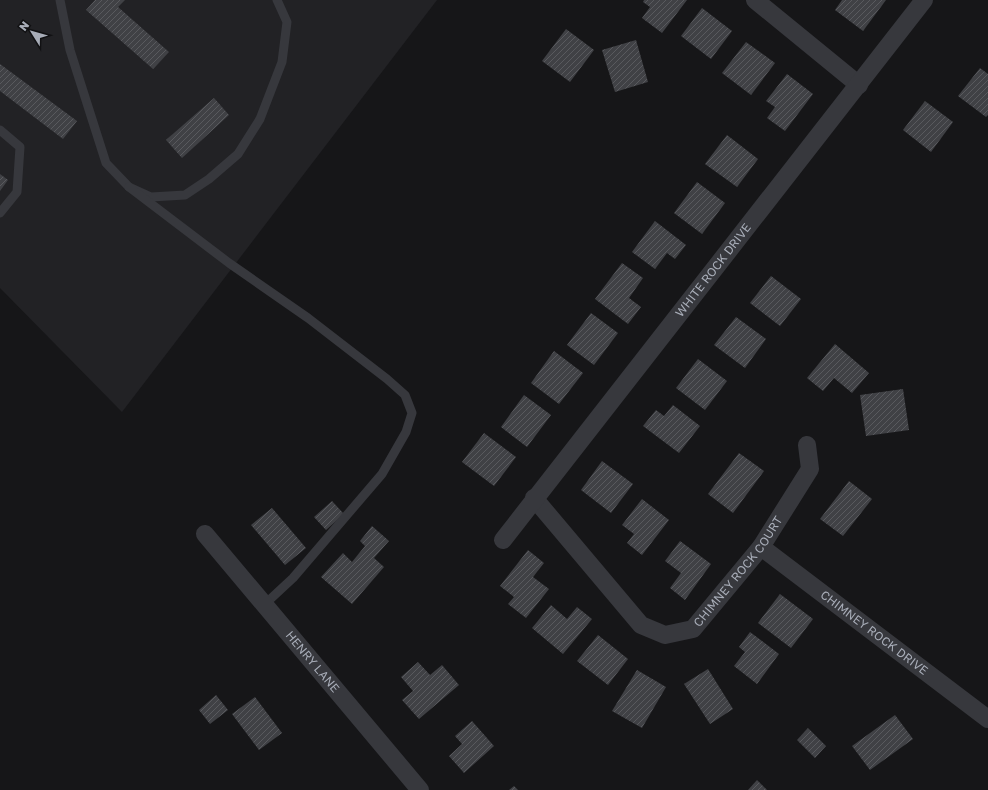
<svg xmlns="http://www.w3.org/2000/svg" width="988" height="790" font-family="'Golos Text',sans-serif">
	<style>
		.built { fill: #222225 }
		.building { fill: url(#building-hatch) }
		.lines { fill: none; stroke-linecap: round; stroke-linejoin: round }
		.lane { stroke: #37383d; stroke-width: 9 }
		.street { stroke: #37383d; stroke-width: 18 }
		.labels { text-anchor: middle; stroke-width: 3; stroke-linejoin: round; paint-order: stroke }
		.street-label { font-size: 12px; fill: #a8adb8; stroke: #111113 }
	</style>
	<defs>
		<pattern id="building-hatch" width="6" height="6" patternUnits="userSpaceOnUse"><rect width="6" height="6" fill="#404145"/><path d="M-1 1l2-2M0 6l6-6M5 7l2-2" fill="none" stroke="#595a5e"/></pattern>
	</defs>
	<rect width="100%" height="100%" fill="#161618"/>
	<!-- built -->
	<path class="built" d="M0,0h437l-315,412 -122,-124z"/>
	<!-- building -->
	<g class="building">
		<path d="M95,0h30l-7,7 51,45 -16,17 -67,-59z"/>
		<path d="M644,0h43l-25,33 -20,-15 8,-11 -7,-5z"/>
		<path d="M842,0h44l-23,31 -28,-21z"/>
		<path d="M702,8l30,23 -21,28 -30,-23z"/>
		<path d="M566,29l28,21 -24,32 -28,-21z"/>
		<path d="M636,40l12,42 -33,10 -13,-42z"/>
		<path d="M746,42l29,21 -24,32 -29,-22z"/>
		<path d="M0,64l77,57 -14,18 -63,-48z"/>
		<path d="M980,68l8,6v41l-2,2 -28,-21z"/>
		<path d="M787,74l26,20 -28,37 -18,-13 8,-11 -9,-6z"/>
		<path d="M214,98l15,17 -47,43 -16,-18z"/>
		<path d="M925,101l28,21 -22,30 -28,-22z"/>
		<path d="M727,135l31,24 -21,28 -32,-23z"/>
		<path d="M0,174l8,6 -8,11z"/>
		<path d="M697,182l28,21 -23,31 -28,-21z"/>
		<path d="M655,221l31,24 -11,14 -8,-6 -12,16 -23,-17z"/>
		<path d="M622,263l21,15 -14,20 12,9 -13,17 -33,-25z"/>
		<path d="M771,276l30,23 -21,27 -30,-23z"/>
		<path d="M591,313l27,20 -24,32 -27,-20z"/>
		<path d="M736,317l30,22 -21,29 -31,-23z"/>
		<path d="M835,344l34,29 -17,20 -18,-15 -11,13 -16,-13z"/>
		<path d="M554,351l29,22 -24,31 -28,-21z"/>
		<path d="M698,359l29,22 -22,29 -29,-22z"/>
		<path d="M903,389l6,41 -43,6 -6,-41z"/>
		<path d="M524,395l27,20 -24,32 -26,-20z"/>
		<path d="M673,405l27,21 -21,27 -36,-27 13,-16 8,6z"/>
		<path d="M484,433l32,24 -22,29 -32,-24z"/>
		<path d="M739,453l25,18 -31,42 -25,-19z"/>
		<path d="M602,461l31,23 -22,29 -30,-23z"/>
		<path d="M849,481l23,18 -29,37 -23,-17z"/>
		<path d="M642,499l27,21 -27,35 -15,-12 7,-9 -12,-9z"/>
		<path d="M332,501l12,13 -18,16 -12,-13z"/>
		<path d="M272,508l34,40 -21,17 -34,-40z"/>
		<path d="M372,526l17,15 -15,17 10,9 -32,37 -31,-27 22,-24 9,9 13,-16 -5,-5z"/>
		<path d="M680,541l31,23 -26,36 -15,-12 11,-15 -16,-12z"/>
		<path d="M528,550l16,13 -11,14 16,12 -23,29 -18,-14 6,-7 -14,-11z"/>
		<path d="M780,594l33,25 -22,29 -33,-25z"/>
		<path d="M551,605l16,14 10,-12 15,12 -29,35 -31,-26z"/>
		<path d="M750,632l29,22 -22,30 -23,-18 11,-14 -6,-5z"/>
		<path d="M598,635l30,24 -20,26 -31,-24z"/>
		<path d="M418,662l12,13 12,-10 17,20 -40,34 -17,-19 11,-9 -12,-14z"/>
		<path d="M708,669l25,40 -23,15 -26,-40z"/>
		<path d="M637,670l29,17 -24,41 -30,-17z"/>
		<path d="M216,695l12,15 -18,14 -11,-14z"/>
		<path d="M255,697l27,36 -23,17 -27,-36z"/>
		<path d="M895,715l18,24 -43,31 -18,-24z"/>
		<path d="M472,721l22,25 -30,27 -15,-17 13,-12 -7,-8z"/>
		<path d="M808,728l18,18 -11,12 -18,-18z"/>
		<path d="M757,780l10,10h-19z"/>
		<path d="M514,786l4,4h-9z"/>
	</g>
	<g class="lines">
		<!-- lane -->
		<g class="lane">
			<path d="M60,0l10,50 36,113 23,24 22,10 34,-2 24,-16 29,-25 22,-35 22,-57 5,-40 -10,-22"/>
			<path d="M0,130l20,17 -3,45 -17,21"/>
			<path d="M129,187l100,76 79,55 79,61 18,16 7,18 -6,19 -24,42 -89,104 -28,26"/>
		</g>
		<!-- street -->
		<g class="street">
			<path d="M755,0l104,85"/>
			<path id="s1" d="M534,498l107,127 24,10 28,-6 68,-82 49,-78 -3,-24"/>
			<path id="s2" d="M205,534l215,256"/>
			<path id="s3" d="M503,540l421,-540"/>
			<path id="s4" d="M761,547l227,172"/>
		</g>
	</g>
	<g class="labels">
		<!-- street labels -->
		<g class="street-label">
			<text dy="4" stroke="none"><textPath href="#s3" startOffset="342">WHITE ROCK DRIVE</textPath></text>
			<text dy="4" stroke="none"><textPath href="#s1" startOffset="294">CHIMNEY ROCK COURT</textPath></text>
			<text dy="4" stroke="none"><textPath href="#s4" startOffset="142">CHIMNEY ROCK DRIVE</textPath></text>
			<text dy="4" stroke="none"><textPath href="#s2" startOffset="167">HENRY LANE</textPath></text>
		</g>
	</g>
	<!-- north arrow -->
	<g transform="translate(32 32) rotate(307)" stroke="#111113" stroke-width="3" paint-order="stroke">
	<path d="M0-3L7 15L0 10L-7 15Z" fill="#a8adb8"/>
	<text y="-6" font-size="11" font-weight="bold" text-anchor="middle" fill="#a8adb8">N</text>
	</g>
</svg>
